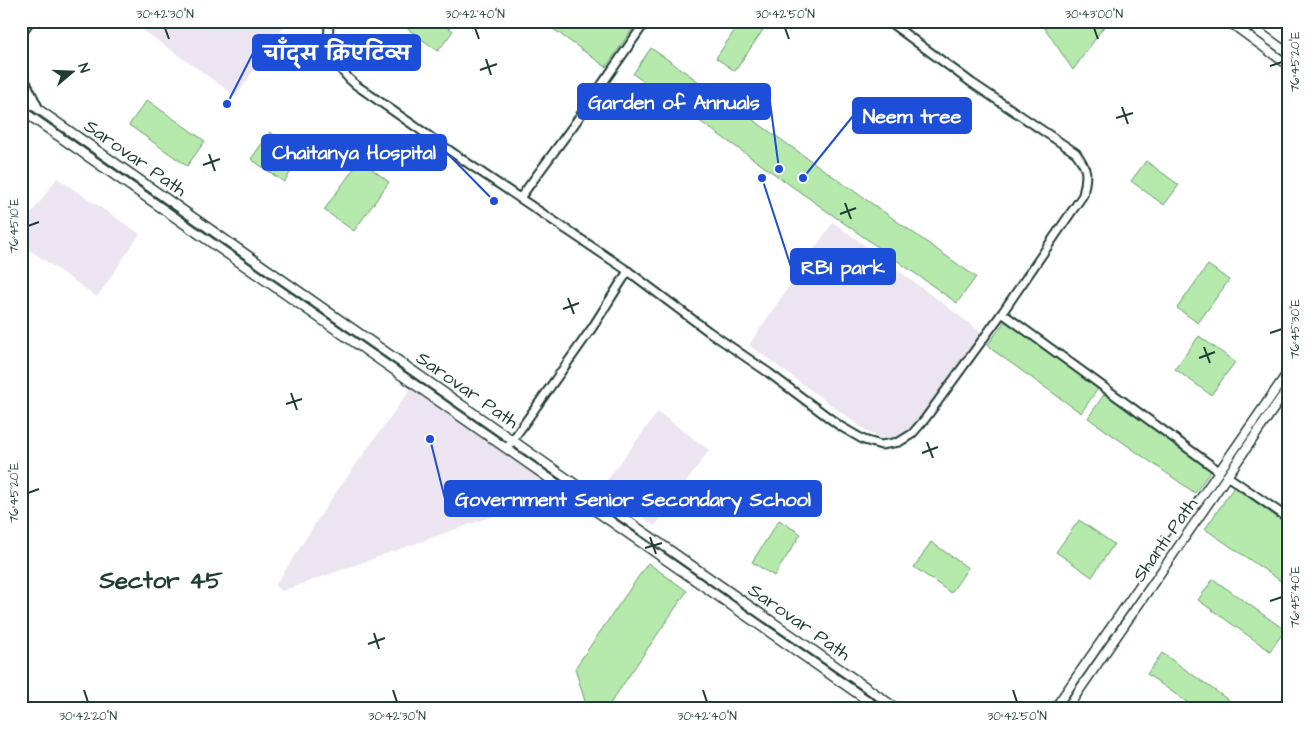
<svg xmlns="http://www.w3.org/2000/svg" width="1309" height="729" font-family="'Architects Daughter','Playpen Sans Deva',sans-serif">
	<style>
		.built { fill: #ede4f1 }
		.green { fill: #b5eaac; stroke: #6a9470 }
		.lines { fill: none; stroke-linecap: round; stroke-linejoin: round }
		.tertiary-casing { stroke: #1f3d34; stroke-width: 11 }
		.secondary-casing { stroke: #1f3d34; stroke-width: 11 }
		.tertiary { stroke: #fff; stroke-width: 7 }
		.secondary { stroke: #fff; stroke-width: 8 }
		.ticks { fill: none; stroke: #1f3d34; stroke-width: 2 }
		.labels { text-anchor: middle; stroke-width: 4; stroke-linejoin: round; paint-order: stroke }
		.street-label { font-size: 19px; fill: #1f3d34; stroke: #fff }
		.district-label { font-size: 24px; font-weight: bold; fill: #1f3d34; stroke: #fff }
		.leader { fill: none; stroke: #1d4ed8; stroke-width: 2 }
		.callout-dot { fill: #1d4ed8; stroke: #fff; stroke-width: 2 }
		.callout { fill: #1d4ed8; stroke: #1d4ed8; stroke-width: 2 }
		.callout-label { font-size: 20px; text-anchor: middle; font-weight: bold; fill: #fff }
		.neatline { fill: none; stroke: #1f3d34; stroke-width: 2 }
		.ticks-label { font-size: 12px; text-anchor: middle; fill: #1f3d34 }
	</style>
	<rect width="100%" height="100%" fill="#fff"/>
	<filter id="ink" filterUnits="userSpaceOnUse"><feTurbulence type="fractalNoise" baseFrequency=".02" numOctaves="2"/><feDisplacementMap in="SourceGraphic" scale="10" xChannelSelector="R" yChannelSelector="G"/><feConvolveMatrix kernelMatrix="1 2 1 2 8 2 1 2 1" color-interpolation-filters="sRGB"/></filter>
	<g filter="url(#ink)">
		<!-- built -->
		<g class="built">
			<path d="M151,21h137l-52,75 -92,-65z"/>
			<path d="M57,178l83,56 -43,63 -76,-53v-16z"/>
			<path d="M833,222l148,110 -65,91 -9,9 -10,5 -16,1 -10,-4 -122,-89z"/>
			<path d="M412,387l148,105 -278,99 -7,-5 55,-85z"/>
			<path d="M658,412l51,38 -54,76 -53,-39z"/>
		</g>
		<!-- green -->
		<g class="green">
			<path d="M404,21h36l13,10 -15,20 -37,-27z"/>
			<path d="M542,21h96l-32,46z"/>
			<path d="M741,21h28l-34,50 -19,-13z"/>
			<path d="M1040,21h68l-35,49z"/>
			<path d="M651,48l325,229 -19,26 -324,-229z"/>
			<path d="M147,100l58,41 -18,25 -58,-41z"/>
			<path d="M270,132l33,22 -19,28 -33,-23z"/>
			<path d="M360,160l29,22 -35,49 -30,-21z"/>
			<path d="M1146,161l33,24 -15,20 -33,-24z"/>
			<path d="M1208,265l21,15 -31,43 -21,-15z"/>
			<path d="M1005,321l94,66 -18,26 -94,-67z"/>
			<path d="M1199,336l36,26 -24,33 -36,-26z"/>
			<path d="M1105,393l107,76 -17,24 -107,-75z"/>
			<path d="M1234,487l54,38v61l-83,-57z"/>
			<path d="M779,520l22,14 -27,42 -22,-14z"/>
			<path d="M1079,520l35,24 -22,33 -36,-25z"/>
			<path d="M931,542l37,26 -17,25 -37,-26z"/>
			<path d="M648,563l39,28 -80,117h-20l-12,-40z"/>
			<path d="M1213,579l72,51 -15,21 -72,-51z"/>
			<path d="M1162,653l72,51 -3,4h-36l-48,-34z"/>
		</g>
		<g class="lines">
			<!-- tertiary casing -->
			<g class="tertiary-casing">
				<g id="tertiary">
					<path d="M330,21c-6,24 7,49 26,64l113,79 159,107 80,60 61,42 71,53 24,14 17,5 18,-3 13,-8 13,-15 77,-106 81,-118c4,-21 6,-24 -7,-42l-104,-70 -84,-62"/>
					<path d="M21,34l9,-13"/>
					<path d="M21,72l18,37"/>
					<path d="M520,198l53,-72 73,-105"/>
					<path d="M1002,313l217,158"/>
					<path d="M507,448l85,-120 36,-57"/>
					<path d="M1227,476l61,42"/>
				</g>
			</g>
			<!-- secondary casing -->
			<g class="secondary-casing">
				<g id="secondary">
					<path d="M1228,21l60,44"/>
					<path d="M1244,21l44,32"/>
					<path d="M21,97l875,611"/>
					<path d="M21,110l857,598"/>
					<path d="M1055,708l233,-336"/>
					<path d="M1067,708l221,-320"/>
				</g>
			</g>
			<!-- tertiary -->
			<use href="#tertiary" class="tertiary"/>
			<!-- secondary -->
			<use href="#secondary" class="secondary"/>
		</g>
	</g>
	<!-- ticks -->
	<path class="ticks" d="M165,28l4,11M475,28l4,11M785,28l4,11M1094,28l4,11M486,59l5,16M1270,66l12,-4M480,70l17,-6M1122,107l6,17M1116,118l17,-5M209,154l6,17M203,165l17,-6M845,203l6,16M840,214l16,-6M28,226l11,-4M568,298l6,16M563,309l16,-6M1270,333l12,-4M1204,347l6,16M1199,358l16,-6M291,393l6,17M286,404l16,-5M927,442l6,16M922,453l16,-6M28,493l11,-4M650,537l6,17M645,548l17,-5M1270,601l12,-4M374,633l5,16M368,644l17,-6M84,690l4,12M393,690l4,12M703,690l4,12M1013,690l4,12"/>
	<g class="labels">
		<!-- street labels -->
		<g class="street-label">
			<text transform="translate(136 157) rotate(35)" y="7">Sarovar Path</text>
			<text transform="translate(468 389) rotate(35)" y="7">Sarovar Path</text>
			<text transform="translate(1164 539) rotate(-55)" y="7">Shanti Path</text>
			<text transform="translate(800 621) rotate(35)" y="7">Sarovar Path</text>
		</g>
		<!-- district labels -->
		<g class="district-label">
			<text x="161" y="588">Sector 45</text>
		</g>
	</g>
	<!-- callouts -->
	<path class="leader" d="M227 104L253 53M779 169L770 102M803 178L853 116M494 201L446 152M762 178L791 267M430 439L445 499"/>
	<g class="callout-dot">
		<circle cx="227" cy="104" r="5"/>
		<circle cx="779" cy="169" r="5"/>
		<circle cx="803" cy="178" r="5"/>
		<circle cx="494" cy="201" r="5"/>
		<circle cx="762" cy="178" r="5"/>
		<circle cx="430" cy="439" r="5"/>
	</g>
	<g class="callout">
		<rect x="253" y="35" width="167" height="35" rx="5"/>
		<rect x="578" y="84" width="192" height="35" rx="5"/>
		<rect x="853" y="98" width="118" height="35" rx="5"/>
		<rect x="262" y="135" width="184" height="35" rx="5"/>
		<rect x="791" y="249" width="104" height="35" rx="5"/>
		<rect x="445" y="481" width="376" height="35" rx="5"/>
	</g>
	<g class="callout-label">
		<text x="337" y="60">चाँद्स क्रिएटिव्स</text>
		<text x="674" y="109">Garden of Annuals</text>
		<text x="912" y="123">Neem tree</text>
		<text x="354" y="159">Chaitanya Hospital</text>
		<text x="843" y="274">RBI park</text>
		<text x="633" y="506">Government Senior Secondary School</text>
	</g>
	<!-- margin -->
	<rect width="1309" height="729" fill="none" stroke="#fff" stroke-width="55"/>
	<!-- north arrow -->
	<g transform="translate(72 72) rotate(71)" stroke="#ffffff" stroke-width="4" paint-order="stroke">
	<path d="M0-4L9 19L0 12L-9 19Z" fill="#1f3d34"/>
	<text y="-8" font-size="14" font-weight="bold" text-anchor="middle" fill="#1f3d34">N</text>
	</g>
	<rect x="28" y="28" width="1254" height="674" class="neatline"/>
	<g class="ticks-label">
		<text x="165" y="18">30°42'30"N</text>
		<text x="475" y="18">30°42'40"N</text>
		<text x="785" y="18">30°42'50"N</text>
		<text x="1094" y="18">30°43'00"N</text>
		<text transform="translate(1295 62) rotate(-90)" y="4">76°45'20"E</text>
		<text transform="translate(14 226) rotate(-90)" y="4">76°45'10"E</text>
		<text transform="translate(1295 329) rotate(-90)" y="4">76°45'30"E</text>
		<text transform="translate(14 493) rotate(-90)" y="4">76°45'20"E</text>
		<text transform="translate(1295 597) rotate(-90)" y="4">76°45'40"E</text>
		<text x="88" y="720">30°42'20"N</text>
		<text x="397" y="720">30°42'30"N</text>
		<text x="707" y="720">30°42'40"N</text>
		<text x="1017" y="720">30°42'50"N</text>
	</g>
</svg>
